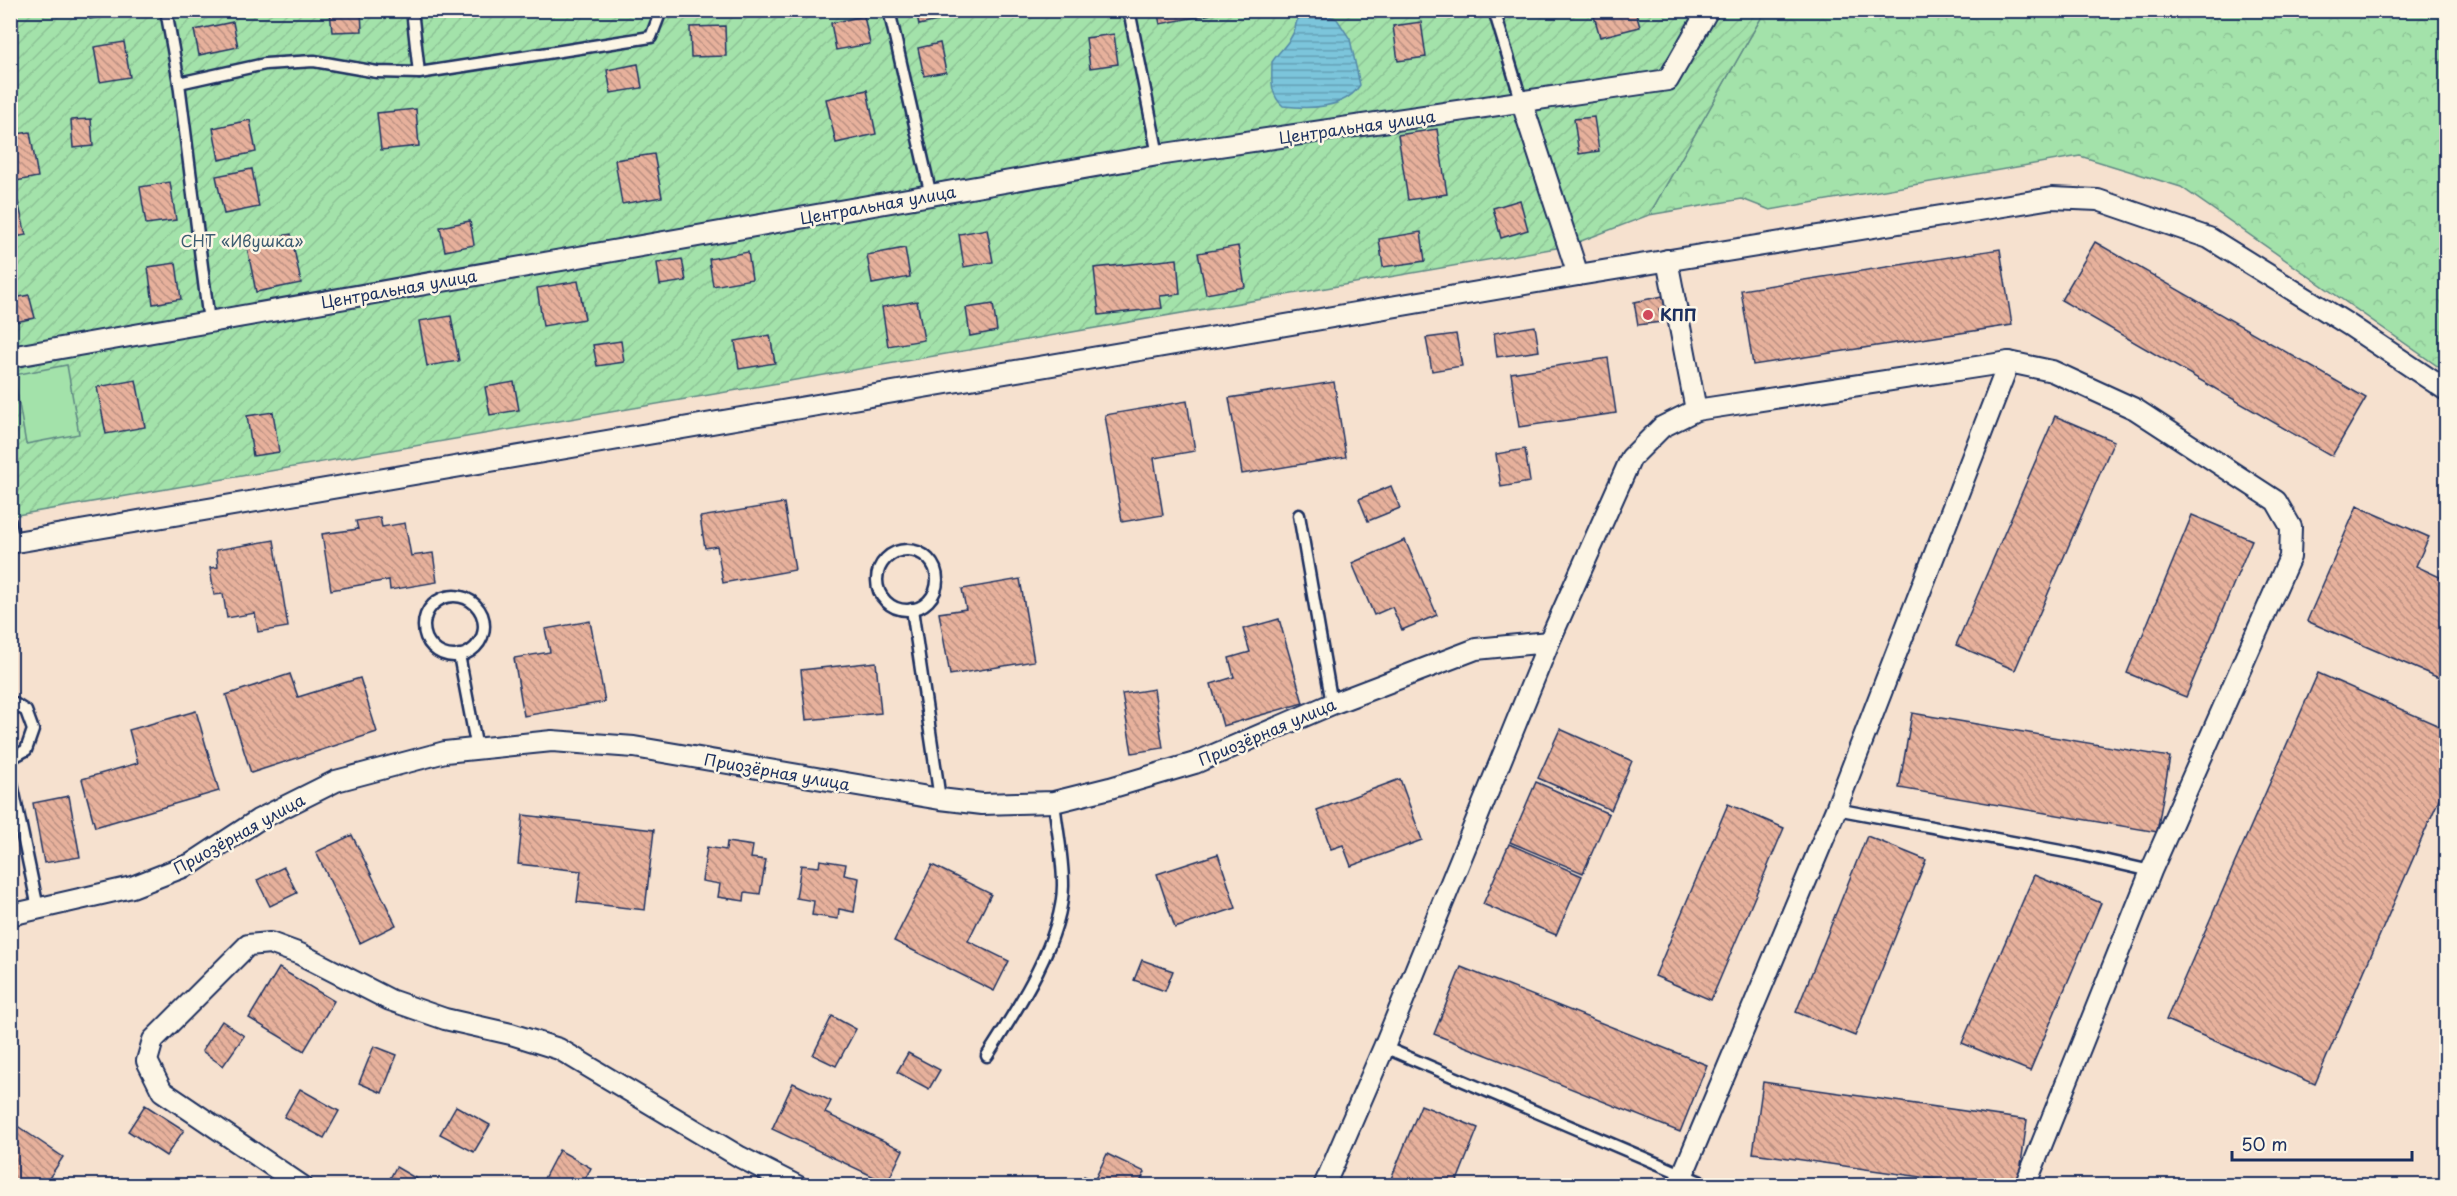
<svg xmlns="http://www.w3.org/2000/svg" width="2457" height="1196" font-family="'Playpen Sans',sans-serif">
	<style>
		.forest { fill: url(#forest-crowns); stroke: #5f8884; stroke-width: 1.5 }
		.garden { fill: url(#garden-furrows); stroke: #5f8884; stroke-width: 1.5 }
		.pitch { fill: #a3e2aa; stroke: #5f8884; stroke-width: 1.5 }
		.water { fill: url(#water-rules); stroke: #5589a9; stroke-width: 1.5 }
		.building { fill: url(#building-back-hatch); stroke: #1b2f5e; stroke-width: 1.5 }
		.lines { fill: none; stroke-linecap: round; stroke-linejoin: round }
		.lane-casing { stroke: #1b2f5e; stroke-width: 15 }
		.street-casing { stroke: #1b2f5e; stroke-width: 24 }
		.lane { stroke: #fcf5e5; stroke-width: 10 }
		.street { stroke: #fcf5e5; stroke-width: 20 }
		.poi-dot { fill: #d1495b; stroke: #fcf5e5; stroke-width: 2 }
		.labels { text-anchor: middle; stroke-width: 5; stroke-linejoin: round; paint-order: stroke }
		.street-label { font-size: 16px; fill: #1b2f5e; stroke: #fcf5e5 }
		.park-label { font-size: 16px; fill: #3d5c71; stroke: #fcf5e5 }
		.poi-label { font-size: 16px; font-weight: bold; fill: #1b2f5e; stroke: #fcf5e5; text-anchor: start }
	</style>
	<defs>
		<pattern id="forest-crowns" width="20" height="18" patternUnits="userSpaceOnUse" patternTransform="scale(1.5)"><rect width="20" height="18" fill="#a3e2aa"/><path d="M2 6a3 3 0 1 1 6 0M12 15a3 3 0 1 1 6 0" fill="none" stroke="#8cc295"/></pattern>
		<pattern id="garden-furrows" width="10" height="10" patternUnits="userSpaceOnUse" patternTransform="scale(1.5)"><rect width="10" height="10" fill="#a3e2aa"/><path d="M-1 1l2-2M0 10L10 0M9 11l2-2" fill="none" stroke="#8cc295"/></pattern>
		<pattern id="water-rules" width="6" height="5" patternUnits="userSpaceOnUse" patternTransform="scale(1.5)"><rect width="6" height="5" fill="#7bc5db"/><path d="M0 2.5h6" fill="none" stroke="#64a0b5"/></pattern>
		<pattern id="building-back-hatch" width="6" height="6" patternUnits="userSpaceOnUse" patternTransform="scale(1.5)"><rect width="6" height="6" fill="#e7b19c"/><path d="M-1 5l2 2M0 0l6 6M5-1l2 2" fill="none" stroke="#ba9082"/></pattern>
	</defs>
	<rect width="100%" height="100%" fill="#f6e1cf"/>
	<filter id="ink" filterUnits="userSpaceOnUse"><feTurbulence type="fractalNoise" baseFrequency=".0167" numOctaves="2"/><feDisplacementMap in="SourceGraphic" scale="12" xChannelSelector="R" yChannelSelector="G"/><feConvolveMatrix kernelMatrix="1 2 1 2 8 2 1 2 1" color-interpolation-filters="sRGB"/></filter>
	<g filter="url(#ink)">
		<!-- forest -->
		<path class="forest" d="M1765,11h681v361l-265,-185 -101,-31 -310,54 -28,-11 -93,16z"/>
		<!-- garden -->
		<path class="garden" d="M11,11h1754l-116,204 -81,31 -1557,270z"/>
		<!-- pitch -->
		<path class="pitch" d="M67,365l12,69 -53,10 -12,-69z"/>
		<!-- water -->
		<path class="water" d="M1316,11l21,8 13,20 10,46c-15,24 -52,24 -77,21 -14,-12 -11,-28 -11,-44 5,-8 13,-15 18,-23 12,-17 -3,-21 26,-28z"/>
		<!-- building -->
		<g class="building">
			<path d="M89,10h35l1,3 -35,6z"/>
			<path d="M330,10h31l1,21 -30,1z"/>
			<path d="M916,10h20l2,11 -19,4z"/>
			<path d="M1157,10h61v3l-58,11z"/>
			<path d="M1615,10h20l5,17 -40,10 -6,-21z"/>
			<path d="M864,16l6,28 -34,6 -5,-27z"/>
			<path d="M233,22l5,25 -39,8 -5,-25z"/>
			<path d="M1421,22l5,35 -28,4 -5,-35z"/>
			<path d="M725,26l1,30 -35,1 -1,-30z"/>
			<path d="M1114,34l4,30 -28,4 -4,-30z"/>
			<path d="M124,42l6,35 -30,5 -6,-35z"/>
			<path d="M940,43l6,29 -22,4 -6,-28z"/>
			<path d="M638,64l4,24 -31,5 -4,-23z"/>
			<path d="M867,90l9,44 -40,9 -10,-44z"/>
			<path d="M416,109l3,37 -38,4 -4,-37z"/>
			<path d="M1594,117l5,34 -20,3 -5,-35z"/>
			<path d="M91,119l2,27 -20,2 -2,-28z"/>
			<path d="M250,120l6,32 -37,8 -6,-32z"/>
			<path d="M1437,129l10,65 -39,6 -10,-65z"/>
			<path d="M30,132l8,45 -28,5v-47z"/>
			<path d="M654,154l8,43 -40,7 -7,-44z"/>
			<path d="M252,169l7,38 -35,7 -8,-38z"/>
			<path d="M170,182l6,38 -30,4 -6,-37z"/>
			<path d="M1520,200l8,30 -27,8 -8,-30z"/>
			<path d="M18,202l8,33 -16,3v-34z"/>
			<path d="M470,221l4,24 -29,6 -5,-24z"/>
			<path d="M987,229l6,33 -29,5 -5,-33z"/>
			<path d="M1421,232l4,29 -42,6 -4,-28z"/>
			<path d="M291,234l10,49 -45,9 -10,-50z"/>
			<path d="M2095,242l271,156 -34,58 -271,-156z"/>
			<path d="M1238,246l7,41 -39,7 -8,-41z"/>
			<path d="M905,248l5,29 -38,7 -5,-29z"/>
			<path d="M2000,249l12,76 -259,40 -12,-75z"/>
			<path d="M748,252l4,27 -39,7 -4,-27z"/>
			<path d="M682,259l4,22 -26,4 -3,-22z"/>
			<path d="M1177,259l3,35 -20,2 2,12 -63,7 -5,-47z"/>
			<path d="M176,263l5,36 -28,5 -5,-37z"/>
			<path d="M578,281l7,38 -42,7 -6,-38z"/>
			<path d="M29,295l6,23 -25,5v-24z"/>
			<path d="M1668,295l3,12 -12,2 2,13 -23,3 -4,-23z"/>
			<path d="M917,301l7,39 -36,6 -6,-39z"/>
			<path d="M993,304l4,27 -27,5 -4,-28z"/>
			<path d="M451,316l8,45 -32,5 -8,-45z"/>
			<path d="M1535,326l4,25 -42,6 -3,-24z"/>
			<path d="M1456,334l6,32 -30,5 -6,-33z"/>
			<path d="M770,335l5,28 -36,6 -4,-28z"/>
			<path d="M621,341l3,21 -27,4 -4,-21z"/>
			<path d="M1608,358l8,55 -97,14 -8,-54z"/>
			<path d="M136,380l9,47 -39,7 -9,-47z"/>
			<path d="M514,382l5,28 -29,5 -5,-28z"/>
			<path d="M1334,382l12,75 -104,17 -13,-76z"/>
			<path d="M1187,401l8,50 -41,7 9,57 -41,7 -17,-107z"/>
			<path d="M273,412l6,40 -26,4 -6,-40z"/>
			<path d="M2055,416l59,25 -99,229 -59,-25z"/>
			<path d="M1525,449l5,33 -29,5 -5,-33z"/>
			<path d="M1391,486l9,22 -32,13 -9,-22z"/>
			<path d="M784,503l11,67 -72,13 -6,-37 -12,2 -5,-31z"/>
			<path d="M2357,506l72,31 -13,29 30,14v101l-139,-60z"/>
			<path d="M2192,515l60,25 -66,157 -59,-24z"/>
			<path d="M380,517l2,10 23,-4 6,33 22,-3 4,29 -47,8 -1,-10 -58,10 -9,-56 36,-5 -2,-8z"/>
			<path d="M274,540l14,87 -30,5 -3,-19 -28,5 -4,-24 -9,1 -4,-27 8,-1 -2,-17z"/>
			<path d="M1405,540l32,75 -35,15 -10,-23 -18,8 -22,-52z"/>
			<path d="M1020,579l14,82 -84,14 -11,-62 27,-4 -4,-20z"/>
			<path d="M1279,619l24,84 -80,23 -12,-42 23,-7 -5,-19 21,-6 -7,-23z"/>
			<path d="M590,621l15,81 -81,14 -10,-58 36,-6 -5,-23z"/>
			<path d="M876,662l5,51 -75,7 -5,-50z"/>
			<path d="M2318,673l128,56v54l-131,301 -149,-64z"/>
			<path d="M290,674l8,23 62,-19 17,54 -126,41 -25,-78z"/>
			<path d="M1154,689l9,59 -31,5 -10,-59z"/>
			<path d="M196,711l23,80 -124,36 -13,-48 56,-16 -9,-33z"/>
			<path d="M1912,713l258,44 -13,75 -258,-44z"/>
			<path d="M1560,729l72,32 -21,49 -73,-32z"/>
			<path d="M1400,779l22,61 -71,26 -8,-21 -12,4 -14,-39z"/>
			<path d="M1536,782l73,32 -26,59 -73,-31z"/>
			<path d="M69,796l11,61 -36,6 -11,-60z"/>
			<path d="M1728,804l56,24 -73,172 -56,-24z"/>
			<path d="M523,815l131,15 -9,80 -68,-8 4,-31 -63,-7z"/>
			<path d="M352,835l44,90 -36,18 -44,-91z"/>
			<path d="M1867,836l59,24 -71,176 -59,-24z"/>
			<path d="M727,842l26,4 -2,12 15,2 -6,34 -15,-2 -1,9 -26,-4 2,-13 -18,-3 5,-34 19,3z"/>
			<path d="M1509,844l73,32 -26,59 -73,-31z"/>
			<path d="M1218,854l18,54 -61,20 -18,-54z"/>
			<path d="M820,860l26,4 -2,11 15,3 -5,34 -15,-3 -1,10 -26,-4 2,-14 -18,-3 5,-33 18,2z"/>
			<path d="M932,865l59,29 -23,47 41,20 -15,30 -100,-50z"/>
			<path d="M284,867l13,26 -27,13 -13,-26z"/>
			<path d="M2034,875l67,28 -71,168 -68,-28z"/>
			<path d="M1142,960l31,11 -8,20 -31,-11z"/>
			<path d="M1461,967l246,98 -27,67 -246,-98z"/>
			<path d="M279,968l55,33 -30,50 -55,-33z"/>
			<path d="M832,1016l24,13 -20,37 -23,-11z"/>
			<path d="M222,1021l22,15 -21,30 -21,-15z"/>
			<path d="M374,1046l23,9 -15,38 -23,-10z"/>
			<path d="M908,1053l32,17 -11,19 -32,-17z"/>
			<path d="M1763,1082l264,38 -9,66h-34l-231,-33z"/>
			<path d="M793,1083l38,18 -6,12 78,37 -16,33 -115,-54z"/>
			<path d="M300,1089l39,22 -15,27 -40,-21z"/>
			<path d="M145,1105l39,25 -18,26 -38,-25z"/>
			<path d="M1421,1105l57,23 -23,58h-67z"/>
			<path d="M456,1106l34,19 -16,27 -34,-18z"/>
			<path d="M10,1121l53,36 -19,29h-27l-7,-5z"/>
			<path d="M559,1150l32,18 -10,18h-41z"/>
			<path d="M1107,1154l38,18 -7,14h-59l5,-10 10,5z"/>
			<path d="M396,1167l33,19h-43z"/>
			<path d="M1579,1178l19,8h-23z"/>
		</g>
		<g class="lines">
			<!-- lane casing -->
			<g class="lane-casing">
				<g id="lane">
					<path d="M166,10l13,73 30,239"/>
					<path d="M412,10l7,63"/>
					<path d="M889,10l42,186"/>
					<path d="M1129,10l29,145"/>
					<path d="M1494,10l28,93"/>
					<path d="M179,83l86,-19 49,-3 63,11 42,1 232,-36 8,-21 -1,-6"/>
					<path d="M1299,515l33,189"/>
					<path d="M10,522l4,20"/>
					<circle cx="907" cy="580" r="30"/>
					<circle cx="454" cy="626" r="30"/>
					<path d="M912,609l28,190"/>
					<path d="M459,655l18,94"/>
					<path d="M10,701l16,10 7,19 -7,20 -16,9"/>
					<path d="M10,774l28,134"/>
					<path d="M1836,809l241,45 74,17"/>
					<path d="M1384,1047l326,139"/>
					<path d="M987,1056c29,-45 76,-116 76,-171 0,-28 -6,-56 -9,-83"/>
				</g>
			</g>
			<!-- street casing -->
			<g class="street-casing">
				<g id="street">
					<path d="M1522,103l56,172"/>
					<path d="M10,357l1148,-202 510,-75 40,-70"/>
					<path d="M1696,410l313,-48 43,9 83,38 141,92 15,26 -1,30 -139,314 -126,315"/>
					<path d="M10,543l1568,-268 474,-77 46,2 111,38 140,87 97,65"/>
					<path d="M10,915l122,-28 59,-23 67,-44 78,-39 109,-29 107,-11 82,6 306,52 42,5 72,-2 56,-14 85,-25 137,-59 144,-55 73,-7"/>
					<path d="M302,1186l-140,-95 -15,-30 6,-21 95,-95 22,-2 30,11 90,46 55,19 66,15 48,15 181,108 57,29"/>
					<path d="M1324,1186l60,-139 165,-405 82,-184 31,-31 34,-17 -29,-150"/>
					<path d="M1678,1186l158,-377 173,-447"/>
				</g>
			</g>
			<!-- lane -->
			<use href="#lane" class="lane"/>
			<!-- street -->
			<use href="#street" class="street"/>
		</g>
	</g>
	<!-- markers -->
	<circle class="poi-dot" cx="1648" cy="315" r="6"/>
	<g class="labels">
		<!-- street labels -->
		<g class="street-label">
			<text transform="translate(1357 127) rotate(-8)" y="6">Центральная улица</text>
			<text transform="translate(878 205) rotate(-10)" y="6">Центральная улица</text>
			<text transform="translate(399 289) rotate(-10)" y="6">Центральная улица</text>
			<text transform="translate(1267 732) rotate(-23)" y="6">Приозёрная улица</text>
			<text transform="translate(777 772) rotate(10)" y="6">Приозёрная улица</text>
			<text transform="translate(239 834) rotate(-29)" y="6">Приозёрная улица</text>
		</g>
		<!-- park labels -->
		<g class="park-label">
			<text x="242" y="247">СНТ «Ивушка»</text>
		</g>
		<!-- poi labels -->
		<g class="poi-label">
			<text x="1660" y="321">КПП</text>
		</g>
	</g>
	<!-- margin -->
	<rect width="2457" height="1196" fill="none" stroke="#fcf5e5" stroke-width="36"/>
	<rect x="18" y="18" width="2421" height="1160" fill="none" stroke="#1b2f5e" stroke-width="2" filter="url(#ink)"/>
	<!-- scale -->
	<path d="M2232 1151v9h180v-9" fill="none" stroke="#1b2f5e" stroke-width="3"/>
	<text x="2241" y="1151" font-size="18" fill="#1b2f5e" stroke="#fcf5e5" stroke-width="4.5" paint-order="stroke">50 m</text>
</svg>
